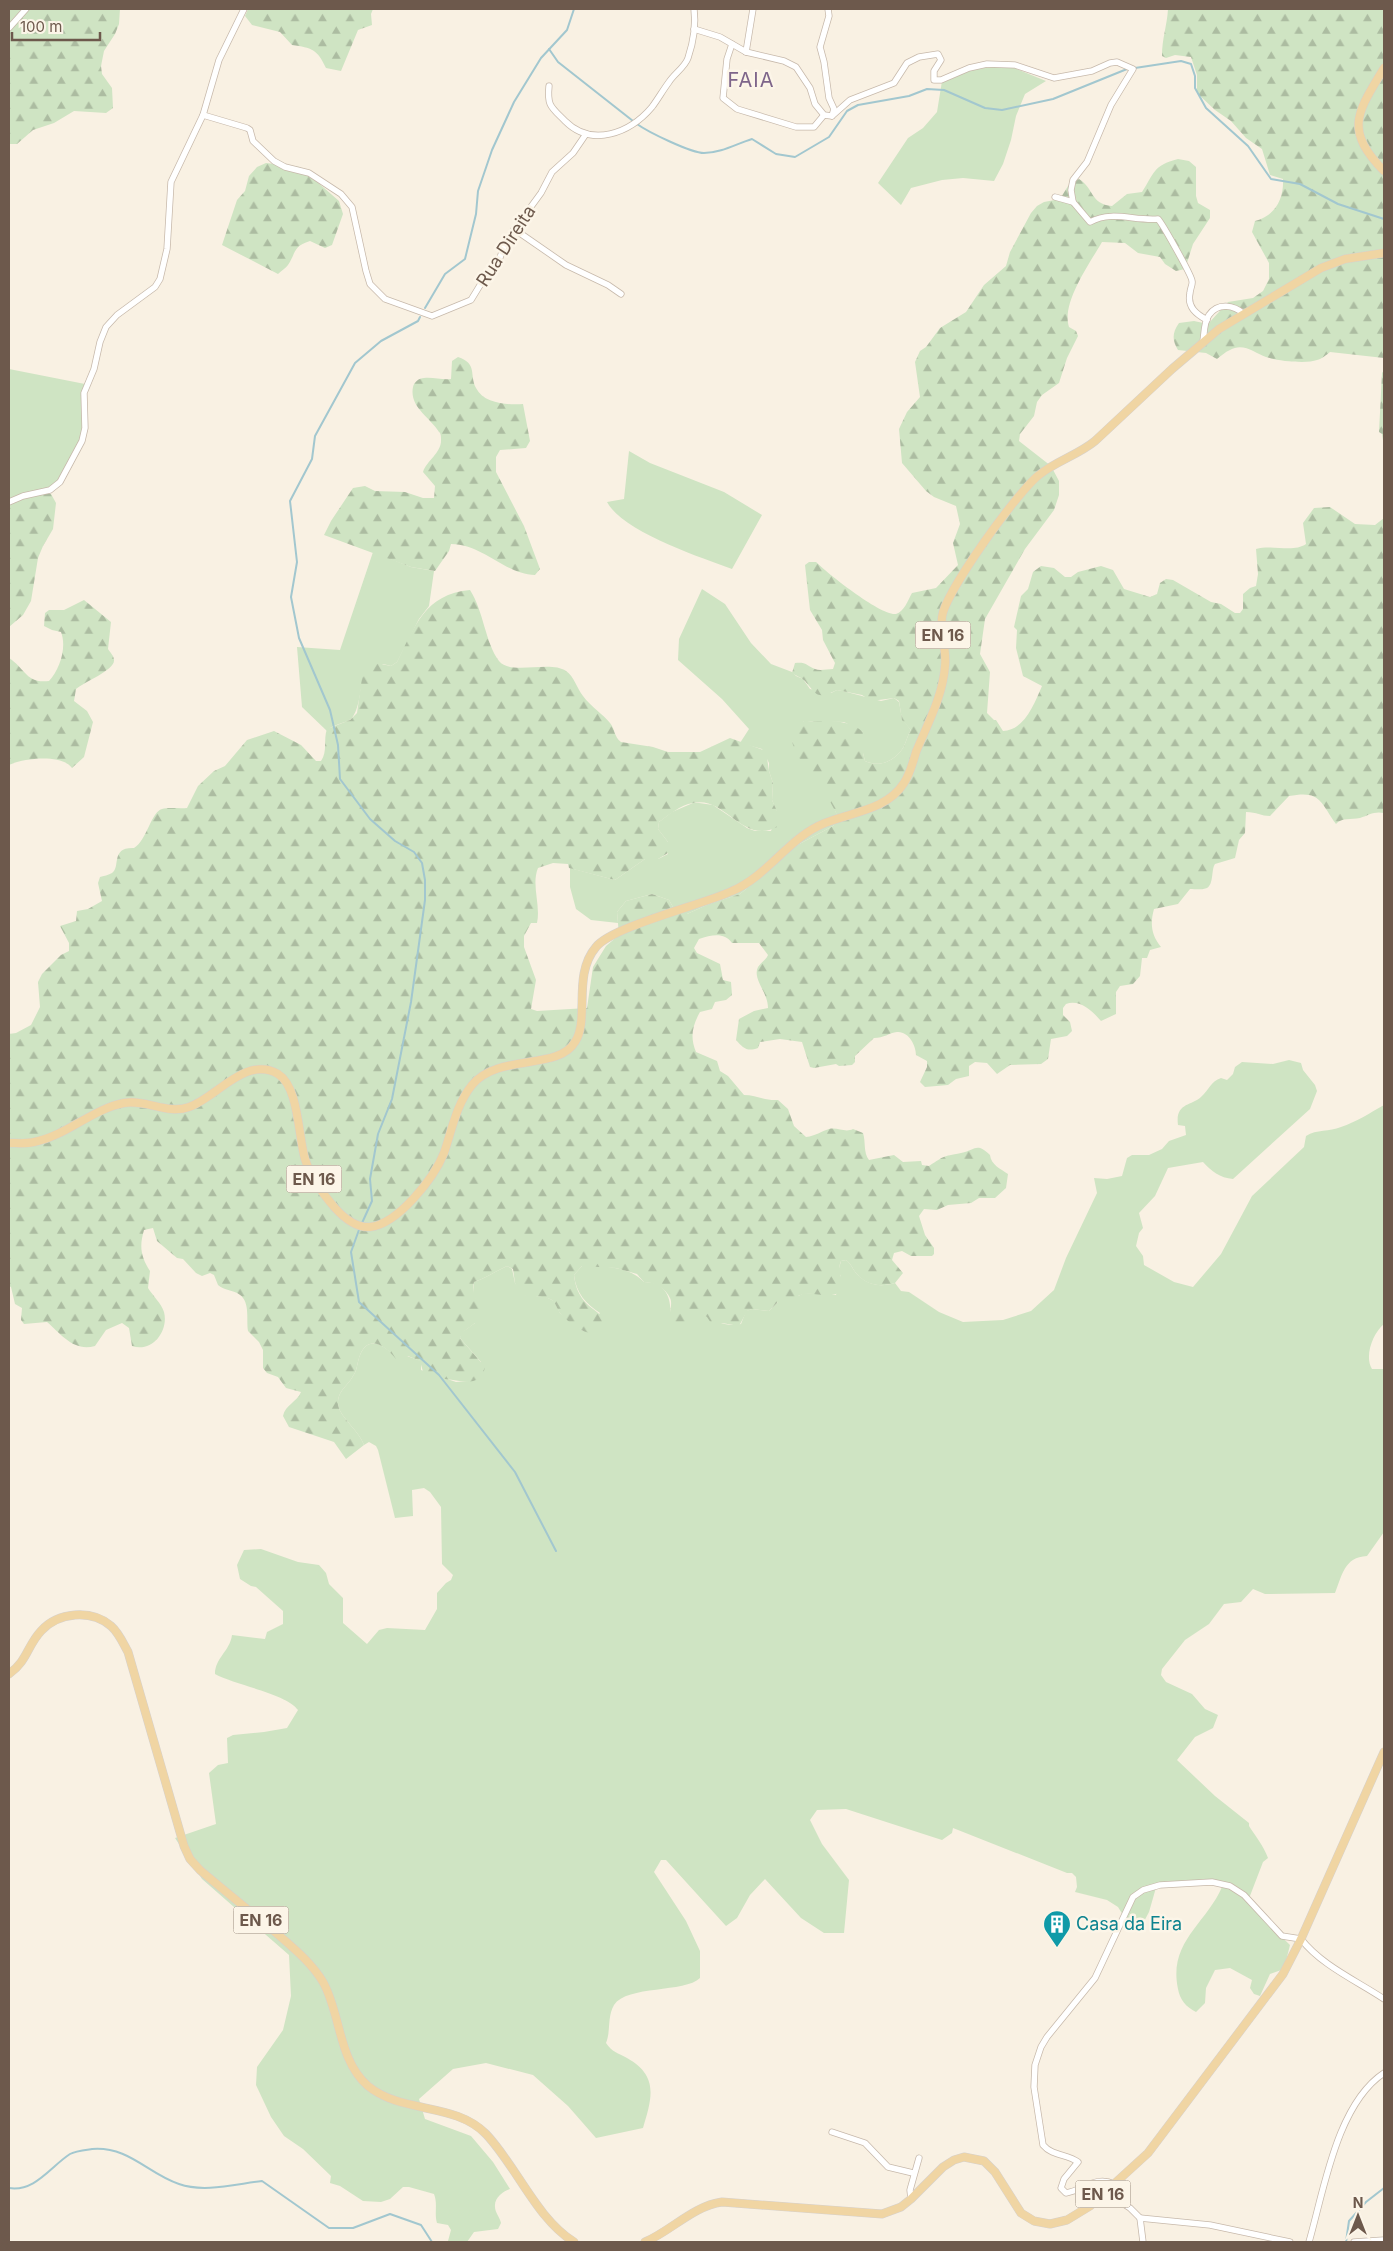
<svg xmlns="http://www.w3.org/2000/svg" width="1393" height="2251" font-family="Inter,sans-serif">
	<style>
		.grass { fill: #cfe4c3 }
		.forest { fill: url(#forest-firs) }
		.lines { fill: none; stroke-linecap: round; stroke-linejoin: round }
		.stream { stroke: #a2c7cf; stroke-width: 2 }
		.minor-casing { stroke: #c7b9ab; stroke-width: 7 }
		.major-casing { stroke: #d6d1cd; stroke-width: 9 }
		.minor { stroke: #fff; stroke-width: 5.5 }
		.major { stroke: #f0d5a3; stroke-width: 8 }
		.labels { text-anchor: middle; stroke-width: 5; stroke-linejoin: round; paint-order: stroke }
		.shield { fill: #fcf5e8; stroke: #98887b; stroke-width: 1 }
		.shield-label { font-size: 16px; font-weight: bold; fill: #6d594c }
		.street-label { font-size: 18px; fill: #6d594c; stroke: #fcf5e8 }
		.culture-label { font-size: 18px; fill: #0d838f; stroke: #fcf5e8; text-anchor: start }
		.quarter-label { font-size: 20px; letter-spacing: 1px; fill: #7e658a; stroke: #fcf5e8 }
	</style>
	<defs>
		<pattern id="forest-firs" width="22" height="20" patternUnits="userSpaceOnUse" patternTransform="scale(1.25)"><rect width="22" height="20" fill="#cfe4c3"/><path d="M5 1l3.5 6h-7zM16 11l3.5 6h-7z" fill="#acbca1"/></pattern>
	</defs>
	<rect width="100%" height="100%" fill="#f9f1e3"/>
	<!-- grass -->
	<g class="grass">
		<path d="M1007,65l39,16 -21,13 -9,22 -5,24 -8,24 -9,17 -31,-3 -21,2 -31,8 -10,17 -23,-22 30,-45 15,-10 14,-16 5,-31 28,-11z"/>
		<path d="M9,369l76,15 -1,54 -21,38 -14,18 -8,-1 -32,11z"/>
		<path d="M629,451l21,12 74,29 38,23 -30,54c-32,-12 -109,-37 -125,-67l17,-3z"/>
		<path d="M373,552l38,15 23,4 -5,35 -10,13 -22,43 -6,4 -8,-2 -20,14c-3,12 -4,38 -15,43 -8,3 -16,4 -21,10l-25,-24 -5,-60 43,3z"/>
		<path d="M702,589l23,15 26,39 20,21 21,8 4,4 7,3 7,10 21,4 6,-3 6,1 38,10 13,-3 5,4 3,17 9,11c-4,6 -5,13 -8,18 -9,13 -23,20 -38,13l-2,-8v-21l-19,-10 -40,-1 -12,20c12,28 37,48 46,77l-5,8 -43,23 -15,16 -35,29 -31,10 -22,10h-10l-8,-14 -17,-6 -26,7 -9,11 1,11 -27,-3 -15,-11 -6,-22v-19l45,12 30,-21h13l10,-5v-12l-10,-13 1,-7 13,-10 21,-9h6l14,2 34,23 8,3h16l6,-19 -5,-12 1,-17 -4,-12v-8l-7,-14 -22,-6 9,-14 -27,-30 -44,-39 1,-21z"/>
		<path d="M1289,1060l12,3 2,7 12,15 2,6 -7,18 -77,70c-13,-1 -22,-8 -30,-17l-35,6 -13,28 -16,17 4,15 -4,5 -3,13 7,10 1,9 30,17 19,5 28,-33 31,-58 52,-49 2,-11c11,-7 23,-4 35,-9 15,-5 29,-14 43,-22v219c-11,9 -20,32 -12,45h12v163l-17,24c-23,1 -25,20 -32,37l-70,1 -12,-5 -12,13 -17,2 -15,20 -24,16 -23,29 -1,6 5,7 26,12 13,15 13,6 -5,13 -18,9 -18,23 38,36 34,27v3c7,11 14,19 19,32l-5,4 -15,39 5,8 37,36 -6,24 -14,5 -10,22 -6,-2 -4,-6 2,-8 -22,-12 -15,2 -9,18 -1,15 -9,9c-10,-5 -16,-12 -18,-23 -10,-47 28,-65 44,-102l-9,-8 -56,5 -8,28 -9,17 -9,-1 -13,-21 -11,-7 -32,-8 2,-5 -1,-10 -4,-4h-5l-114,-45 -1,5 -10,7 -96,-31 -29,1 -7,10 12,24 27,36 -5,53h-20l-23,-15 -36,-39 -15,16 -13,23 -11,8 -60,-66h-5l-7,12 32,49 14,30v27c-15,15 -73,7 -86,27 -7,12 -3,26 -8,38 6,9 12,10 21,15 32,18 25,40 16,70l-47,10 -28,-32 -35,-31 -47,-12 -33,6 -34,30 6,20 46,17 22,26 17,27c-7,2 -16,9 -15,18 0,5 5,11 6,16l-3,6 -24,3 -7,10h-17l-2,-1 3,-11 -3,-5 -11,-2c-3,-10 1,-19 -3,-29l-25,-7h-6l-13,12 -9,3 -18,-1 -23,-15 -10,-3 1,-7 -28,-27 -19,-13 -13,-19 -15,-32 1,-18 26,-37 8,-34 -2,-41 -87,-76 -27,-41 41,-14 -7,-51 9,-8 10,-2 -1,-25 6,-3 31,-3 23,-4 11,-18c-11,-16 -63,-25 -83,-36 0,-16 15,-23 17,-39l33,4 2,-7 16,-8v-13l-27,-24 -5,-1 -11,-7 -3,-14 7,-15 17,-1 37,13 21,3 7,8 3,11 14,14v25l24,21 12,-14 8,-2 38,2 12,-21v-16l9,-10 5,-3 2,-5 -11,-11 -1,-57 -11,-15 -6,-4 -12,2 1,26 -18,2 -17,-68 -2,-4 -7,-4 -5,3c-5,-15 -26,-29 -26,-42 0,-13 10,-17 15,-27 4,-5 4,-12 6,-18 8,-25 26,-13 38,1l10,-3 14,5v9l35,12 13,-1 12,-19 -21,-24 1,-5 14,-10 1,-23 -3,-6 1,-12c12,-4 22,-11 33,-16l5,3 3,14 9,12 22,2 8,4 6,12 23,18 17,-18c-14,-9 -24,-20 -26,-38l8,-9c21,0 47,0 62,16 22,0 28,16 26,35l24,-2 6,-3c11,8 28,16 41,12l5,-13 6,-2 17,2 9,-9h9l17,-9 32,2 5,-19 -3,-4 3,-11 5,-1c6,4 7,11 12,15 11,11 23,12 37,8l6,8 8,1 30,20 24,10 40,-2 28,-9 23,-21 12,-32 31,-65 -3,-15 13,1 15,-3 5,-18 5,-3h17l13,-6 7,-8 17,-6 -1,-9 -7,-1c-3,-22 13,-19 23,-28 8,-7 10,-16 20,-19l6,2 6,-6 2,-7 7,-5 31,2z"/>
	</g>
	<!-- forest -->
	<g class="forest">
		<path d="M9,9h111l-1,15 -4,10 -11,17 -3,15 1,8 10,14 1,20 -7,5 -32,-2 -20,12 -21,7 -16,14h-8z"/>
		<path d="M248,9h125l-2,5 1,11 -14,5 -17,41 -15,-3c-9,-19 -14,-20 -34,-23l-12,-13 -28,-7 -7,-9z"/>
		<path d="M1168,9h216v349l-54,-6c-4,3 -8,7 -13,8 -10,4 -40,1 -51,-3 -11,-4 -23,-15 -36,-7 -5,2 -9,6 -13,9l-11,-6 -28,-3c-6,-10 -6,-17 1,-27l15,-2 14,3 20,-22 25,-4 10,-7 6,-12v-16l-17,-31 3,-11c20,-5 29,-22 28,-42l-13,-4 -8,-26 -16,-11 -15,-17 -16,-11 -18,-17v-18l-6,-18 -16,-2 -9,3 -4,-2c0,-18 5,-30 6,-47z"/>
		<path d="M1178,159l11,2 7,6v29l2,7 12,7v8l-17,26 -8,25 -9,2 -11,-7 -5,-7 -22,-4 -13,-10 -23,-1c-12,21 -41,61 -33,85l7,4 2,5 -11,22 -8,25 -17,12 -5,7 -3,14 -14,18 -1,7 32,25 8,15v14l-5,15 -29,39 -40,70 -5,35 10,18 -3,41 7,7h2l7,11c22,-1 31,-27 39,-45l-19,-10 -7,-28 1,-18 -3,-3 7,-31 7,-7 5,-17 8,-6 13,2 11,9h6l7,-5 23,-6 12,4 11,19 26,8 7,-3 3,-11 6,-4 7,1 38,22 10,2 14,9h5l3,-4v-15l7,-6 6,-2 2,-12 -2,-25c16,-5 37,4 50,-5l-3,-21 11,-15 16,-1 25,17 20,1 9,-7v295c-10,-2 -15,2 -24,5 -9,2 -18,-1 -24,6 -16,-23 -16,-34 -47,-28l-19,20c-9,0 -13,-4 -24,-4l-1,21 -6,7 -4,18 -20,6c-4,6 -1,20 -8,24 -4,2 -12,1 -17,1l-12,15 -24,5c-4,14 -3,26 7,38l-11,3 -3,8h-5l-2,18 -7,8 -13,2 -4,6v22l-15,7c-9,-10 -21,-22 -35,-17l-3,4v7l7,7 2,9 -5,5 -16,3 -3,20 -7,5 -31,1 -13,9 -10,-11 -12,-1 -6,4v10l-13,3 -8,6 -23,2 -5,-5 7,-15v-6l-11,-6c0,-9 -7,-24 -19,-23 -8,1 -13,6 -23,6l-19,18v6l-3,3 -13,1 -3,-2 -22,4 -4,-1 -8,-25 -22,-3 -20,3 -2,6c-11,4 -15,0 -22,-8l3,-21 15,-8 14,-3c0,-16 -16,-29 -10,-41 3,-5 8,-7 10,-12l-9,-12h-27c-8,-11 -20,-8 -33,-4l-5,9 3,5 23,11 3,16 8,2 1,13 -6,5 -11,2 -3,7 -12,3c-8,14 -10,26 -4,40l21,9 3,10 8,5 16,19c12,0 21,6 34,5l10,9 6,17 12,11c10,-1 15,-6 23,-8 9,-2 16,4 24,0l10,4c3,9 0,19 6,27l25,-5 9,7 18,-1 1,4 7,1c17,-11 12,-9 32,-13 15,-3 15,-11 29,2 1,10 11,14 18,19l-2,14 -11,10h-16l-8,5 -23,2 -11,5 -13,-1 -5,7 6,19 9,13v6l-2,2h-21l-9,-5 -8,2 -2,7 11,13 -8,10c-14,4 -27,3 -37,-8 -5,-4 -6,-11 -12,-15l-5,1c-5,12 4,18 1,30 -13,10 -31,-2 -44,5v7l-20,-1 -9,9 -17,-2 -5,2 -8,15 -17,-3h-11l-4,-6 -7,-4 -16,11c-5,-1 -12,-1 -14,-7 -1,-6 3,-13 0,-19 -4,-10 -17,-16 -26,-16l-7,-8 -21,-6 -34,-2 -8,9c1,11 5,21 13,29 7,7 13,8 17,17l-6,12c-13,3 -29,-10 -38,-20 -3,-4 -4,-10 -8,-13 -10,-6 -22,-1 -32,-6l-5,-11 -2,-14 -6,-3c-11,5 -21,12 -33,16 -4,16 10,22 5,35 -3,9 -16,11 -19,21l25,29c-4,23 -28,12 -42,12l-7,6 -11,-6 -5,-18 -12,-5 -3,3h-9c-11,-14 -29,-26 -37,-1 -2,6 -2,13 -6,18 -5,10 -15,14 -15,27 0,13 21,27 26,42l-18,14 -12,-17 -45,-15 -6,-11c2,-11 14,-14 18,-24l-15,-4 -8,-11 -11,-4 -4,-5v-18l-4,-8 -11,-11c-2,-13 3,-31 -11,-38 -6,-3 -13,-3 -19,-8l-4,-10 -4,-2 -8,3 -6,-3 -13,-14 -6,-1 -20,-17 -4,-13 -9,2c-5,17 -3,27 6,41l-2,17c5,8 13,15 16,24 5,19 -12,41 -32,34l-3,-18 -7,-5 -16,7 -11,16c-21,6 -33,-11 -48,-24l-23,2 -3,-4 1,-12 -7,-4 -4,-17 -2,-1v-252l7,-1 15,-8 9,-18 -2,-25 4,-8 19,-19 8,-4v-8l-9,-17 16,-5 1,-10 11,-2 14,-8 -4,-18 2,-6c3,-1 9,-2 12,-4 9,-6 -2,-26 22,-25 13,-8 17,-36 28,-39 7,-2 17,0 25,-1l11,-22 16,-15 11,-5 22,-26 27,-9 27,14 15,16h5c7,-10 2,-21 6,-32l23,-9 7,-7 6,-42 5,-6 8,-2 15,3 6,-4c18,-36 28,-68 73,-72 14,22 15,52 29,71 12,15 51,-1 67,10 8,5 11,18 17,25 8,11 20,18 27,27 5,6 4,14 11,19l32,5 15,5h32l30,-14 36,13 3,20 4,12 -1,17 9,20 -2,6c-36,21 -53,-31 -86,-23 -13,2 -24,12 -34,19l-1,7 10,13v11l-10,6h-13l-30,21 -46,-12 -1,-4 -15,-1 -15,5c-7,17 3,37 -1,55h-6l-7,13v11l12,33 -5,29 6,2 50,-3 6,-41 13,-21 13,-11 -2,-23 9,-11 26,-7 17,6 8,14h10l22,-10 31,-10 35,-29 15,-16 43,-23 5,-8c-9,-27 -42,-55 -46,-77 -1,-8 5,-15 12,-20 21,1 42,-4 59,11v21l2,8c15,7 29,0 38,-13 3,-5 4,-12 8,-18l-9,-10 -3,-19 -5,-3 -23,3 -9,-6 -25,-5c-19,9 -19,7 -32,-9 -4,-4 -9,-5 -13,-8l3,-10c12,-1 10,2 20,6 5,2 12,0 18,0l2,-6 -12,-23 -1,-10 -12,-20 -5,-45 4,-3h7c11,11 65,54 80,52 8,-2 12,-14 16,-21l24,-5 22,-23 -5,-22 7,-19 -4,-18 -22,-9 -8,-6 -24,-28 -3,-34 8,-17 13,-15 -5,-35 5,-11 6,-4 14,-19 26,-16 18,-27 22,-19 4,-14 21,-39 6,-7 7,-4 16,-3 8,-13 11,-7c15,9 11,25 33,27l15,-12 15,-2c12,-18 11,-27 36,-33z"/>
		<path d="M266,163l34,4 39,34 4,13 -11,31 -7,3 -15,-7c-17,5 -14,12 -22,24 -2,3 -7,6 -10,9l-56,-29 15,-45 8,-9 4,-15 8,-9z"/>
		<path d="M458,357c20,7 11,17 18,31 8,16 32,17 47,16l7,37 -4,7 -26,2 -4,7v15l28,54 16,43 -5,6c-31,-1 -52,-31 -84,-31l-2,7 -14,20 -24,-4 -87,-32 7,-14 22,-33 12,-2 10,5 30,1 18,6h11l1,-12 -12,-14c4,-12 19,-19 18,-33 0,-2 0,-6 -2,-7 -9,-15 -30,-25 -26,-45 1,-5 6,-9 11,-9 9,-1 18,2 27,1l1,-18z"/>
		<path d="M1384,370v77l-2,-13 -3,-2 3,-59z"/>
		<path d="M41,493l10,1 5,9 -3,26 -10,17 -5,12 -7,43 -8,14 -14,12v-123l22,-10z"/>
		<path d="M84,600l27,22 -3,27c2,3 6,7 6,11 1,10 -30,22 -38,29l-2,12 13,10 6,11 -9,35 -12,11c-10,-14 -48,-10 -63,-3v-107c16,10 17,26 40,23 11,-12 18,-34 12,-49l-9,-2 -8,-4 1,-13 4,-3h15z"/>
	</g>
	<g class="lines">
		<!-- stream -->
		<g class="stream">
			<path d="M549,49l9,13 75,59"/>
			<path d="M1135,68l46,-7 10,3 4,12v12l11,20 42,38 23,33 29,5 38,20 46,15"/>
			<path d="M637,124c11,8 54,29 67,29 17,0 32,-9 48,-14l24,15 19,3 34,-20 18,-26 11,-6 51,-9 18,-7 17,1 41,18 17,2 51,-11 74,-30"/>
			<path d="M425,308l20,-34 20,-15 11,-45 2,-23 14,-41 22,-48 27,-44 26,-28 7,-21"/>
			<path d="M362,1223l10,-22 -2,-22 8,-45 14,-35 19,-97 14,-102v-20l-3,-17 -8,-11 -19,-11 -25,-22 -30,-40 -2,-34 -8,-35 -31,-72 -8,-41 6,-35 -7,-61 22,-42 3,-23 40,-73 26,-22 37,-20 2,-4"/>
			<path d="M360,1227l-9,25 8,50 80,73 76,97 41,79"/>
			<path d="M9,2188c26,4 41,-21 61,-34 5,-3 15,-4 22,-5 37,-3 56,25 87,35 25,9 57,0 83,-3l67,47h24l37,-14 31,11 11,17"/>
			<path d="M1346,2242l3,-21 17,-19 18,-14"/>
		</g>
		<!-- minor casing -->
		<g class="minor-casing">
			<g id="minor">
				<path d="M9,28l17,-19"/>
				<path d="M694,29l26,8 26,15 38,9 12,6 14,21 5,16 9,11 8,1 2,-7 -5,-11 -5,-36 -4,-15 9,-31 -1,-7"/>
				<path d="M732,44l-5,15 -4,39 14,11 59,18h18l10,-12"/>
				<path d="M746,52l7,-43"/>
				<path d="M549,86c-2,20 2,21 16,35 27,27 65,12 87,-14 6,-8 11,-17 17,-25 5,-8 16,-15 19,-24 5,-15 8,-34 6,-49"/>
				<path d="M203,115l44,13 3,2 3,11 21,20 11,6 24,6 32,21 11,13 14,64 4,13 15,15 47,17 39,-16 11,-18 16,-19 8,-22 35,-48 11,-21 21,-19 13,-19"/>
				<path d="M832,116l18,-16 44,-17 13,-20 12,-6 19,-3 3,6 -7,11v9h7l28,-12 18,-4 28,1 39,13 38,-7 18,-8 7,-1 16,7 -22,36 -24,57 -14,18 -2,10 2,12"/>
				<path d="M1055,197l18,5 17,20c23,-12 43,-1 68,-3 4,4 34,57 34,62 1,3 -2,8 -2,12 -3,14 6,21 17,27"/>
				<path d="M514,229l52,36 42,20 13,9"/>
				<path d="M1203,342c1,-7 1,-21 6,-27 9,-13 25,-10 35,-1"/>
				<path d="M9,502l14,-6 27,-6 10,-8 22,-41 3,-13 -1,-35 10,-24 6,-27 6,-15 11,-12 38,-28 5,-8 7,-30 4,-67 32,-67 16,-55 25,-51"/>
				<path d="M832,2132l33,11 23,24 25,6"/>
				<path d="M1114,2184c-18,-9 -30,6 -48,9l-5,-5 3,-9 14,-17c-10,-8 -26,-6 -35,-17l-9,-58 1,-22 6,-18 6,-10 48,-59 38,-81 10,-7 17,-5 52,-3 18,4 14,9 38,41 19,3c20,26 56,42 83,60"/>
				<path d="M1105,2192l25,16 10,10 3,24"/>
				<path d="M911,2199l-1,-9 9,-32"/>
				<path d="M1140,2218l70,7 80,17"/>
				<path d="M1309,2242c15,-52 28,-138 75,-169"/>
				<path d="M1354,2242l30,-2"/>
			</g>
		</g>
		<!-- major casing -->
		<g class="major-casing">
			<g id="major">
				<path d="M1384,68c-26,44 -41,61 0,103"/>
				<path d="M9,1143c8,0 17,1 25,-1 32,-6 58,-33 90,-39 23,-4 43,12 65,4 27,-9 57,-52 89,-33 21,13 20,62 27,85 6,19 17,34 30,49 9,10 21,20 35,19 28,-3 64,-49 74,-74 8,-23 12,-48 28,-68 26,-32 86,-14 103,-43 15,-23 -3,-67 21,-95 17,-21 106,-42 136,-56 36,-15 57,-54 93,-68 27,-11 62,-13 79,-40 6,-9 9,-21 12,-31 11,-27 27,-56 29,-86 2,-16 -5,-33 -3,-49 3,-25 76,-126 97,-142 17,-14 39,-20 56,-34l77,-72 47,-40 102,-61 24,-9 39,-6"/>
				<path d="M9,1674c19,-14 18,-28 32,-43 17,-19 50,-22 70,-5 8,7 12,17 17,26l56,194 6,13 10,11c27,23 55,45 82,68 15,13 31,27 41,44 18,32 15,78 45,104 34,28 87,16 118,48 31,33 50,84 88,108"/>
				<path d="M645,2242c26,-11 48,-36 77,-40l160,12 19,-7 10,-8 32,-32 11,-7 10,-3 20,4 11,11 26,41 13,8 16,3 17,-4 23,-14 58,-53 135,-179 18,-35 83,-187"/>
			</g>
		</g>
		<!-- minor -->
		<use href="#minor" class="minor"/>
		<!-- major -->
		<use href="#major" class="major"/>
	</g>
	<!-- icons -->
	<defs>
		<g id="building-pin" transform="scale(1.4375)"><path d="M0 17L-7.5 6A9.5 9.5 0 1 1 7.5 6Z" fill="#0f9aa8" stroke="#fcf5e8"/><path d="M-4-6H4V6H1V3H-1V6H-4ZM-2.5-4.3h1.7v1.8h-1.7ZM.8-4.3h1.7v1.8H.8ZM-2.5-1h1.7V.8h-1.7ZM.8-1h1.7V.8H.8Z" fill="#fff"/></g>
	</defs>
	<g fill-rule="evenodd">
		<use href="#building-pin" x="1057" y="1924"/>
	</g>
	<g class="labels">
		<!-- shield labels -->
		<g class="shield">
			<rect x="915.5" y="621.5" width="55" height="27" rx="4"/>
			<rect x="286.5" y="1165.5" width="55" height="27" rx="4"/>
			<rect x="233.5" y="1906.5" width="55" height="27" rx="4"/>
			<rect x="1075.5" y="2180.5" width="55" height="27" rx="4"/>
		</g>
		<g class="shield-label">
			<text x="943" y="641">EN 16</text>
			<text x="314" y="1185">EN 16</text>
			<text x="261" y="1926">EN 16</text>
			<text x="1103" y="2200">EN 16</text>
		</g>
		<!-- street labels -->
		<g class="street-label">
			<text transform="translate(506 246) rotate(-57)" y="6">Rua Direita</text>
		</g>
		<!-- culture labels -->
		<g class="culture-label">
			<text x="1076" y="1930">Casa da Eira</text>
		</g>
		<!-- quarter labels -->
		<g class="quarter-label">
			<text x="751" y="87">FAIA</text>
		</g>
	</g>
	<!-- border -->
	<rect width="1393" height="2251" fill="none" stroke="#6d594c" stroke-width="20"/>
	<!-- north arrow -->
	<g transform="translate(1358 2216)" stroke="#fcf5e8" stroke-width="4" paint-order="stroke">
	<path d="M0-4L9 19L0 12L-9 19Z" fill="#6d594c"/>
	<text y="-8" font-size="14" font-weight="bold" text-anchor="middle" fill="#6d594c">N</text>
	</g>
	<!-- scale -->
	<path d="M12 32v8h88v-8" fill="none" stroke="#6d594c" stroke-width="2.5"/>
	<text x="20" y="32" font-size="15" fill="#6d594c" stroke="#fcf5e8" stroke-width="4" paint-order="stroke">100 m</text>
</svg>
